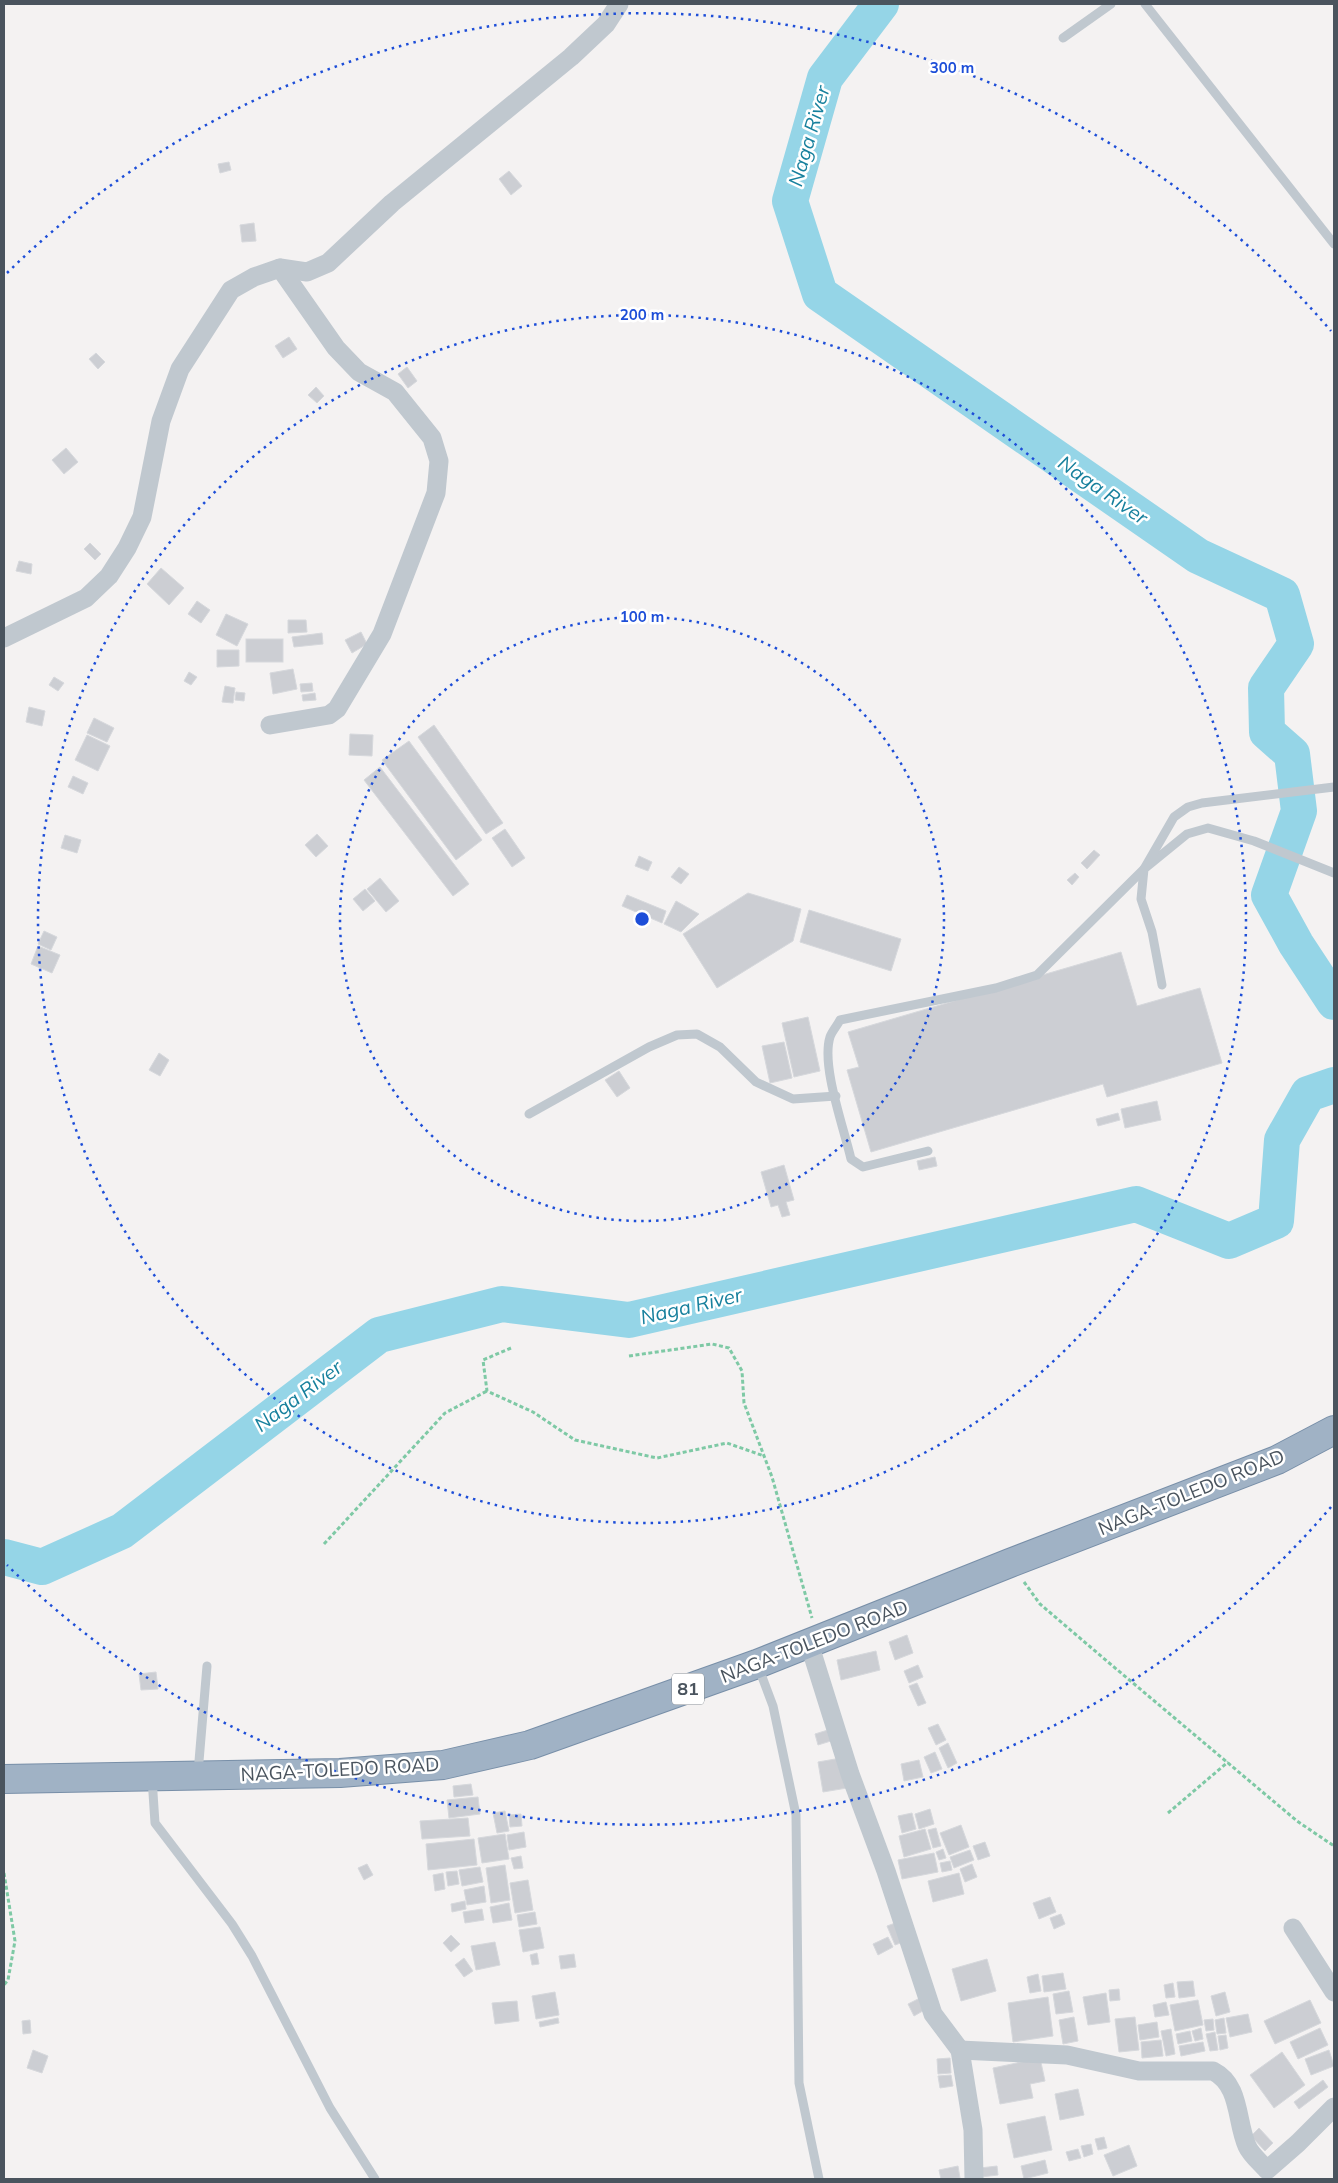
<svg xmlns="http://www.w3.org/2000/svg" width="1338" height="2183" font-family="Mulish,sans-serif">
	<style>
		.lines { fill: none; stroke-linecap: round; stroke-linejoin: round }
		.river { stroke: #95d5e7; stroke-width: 36 }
		.building { fill: #ccced3; stroke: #d6d8dc }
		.trunk-casing { stroke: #788fa8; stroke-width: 30 }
		.path { stroke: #7ec9a5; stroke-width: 3; stroke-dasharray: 4 2.5; stroke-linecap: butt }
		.service { stroke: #c0c8cf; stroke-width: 9 }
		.minor { stroke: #c0c8cf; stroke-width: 19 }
		.trunk { stroke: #a0b2c5; stroke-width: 28 }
		.ring { fill: none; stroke: #1d4ed8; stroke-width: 2.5; stroke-dasharray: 2.5 5 }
		.labels { text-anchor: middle; stroke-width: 5; stroke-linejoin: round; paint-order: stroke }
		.shield { fill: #fff; stroke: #80878e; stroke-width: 1 }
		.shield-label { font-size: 18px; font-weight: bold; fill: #4a545e }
		.street-label { font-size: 19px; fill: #4a545e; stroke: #fff }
		.water-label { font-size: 20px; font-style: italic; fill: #17809d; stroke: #fff }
		.centre { fill: #1d4ed8; stroke: #fff; stroke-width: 2.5 }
		.ring-label { font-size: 15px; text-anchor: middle; font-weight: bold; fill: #1d4ed8; stroke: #fff; stroke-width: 5; stroke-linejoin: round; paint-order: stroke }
	</style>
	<rect width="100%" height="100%" fill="#f4f2f2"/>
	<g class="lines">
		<!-- river -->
		<g class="river">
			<path d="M881,4l-56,74 -35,123 30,93 378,262 84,39 14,49 -30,44 1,44 25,22 7,57 -30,84 27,49 38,58"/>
			<path d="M4,1557l38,10 80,-36 257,-196 123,-31 127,16 507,-116 93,37 47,-20 6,-81 26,-46 26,-9"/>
		</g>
	</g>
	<!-- building -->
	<g class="building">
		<path d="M229,162l2,8 -11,3 -2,-9z"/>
		<path d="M509,171l13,15 -11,9 -12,-16z"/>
		<path d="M254,223l2,18 -14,1 -2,-17z"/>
		<path d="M289,337l8,12 -14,9 -8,-12z"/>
		<path d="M96,353l9,9 -7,7 -9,-10z"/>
		<path d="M407,367l10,14 -9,7 -10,-14z"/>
		<path d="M316,387l8,9 -7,7 -9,-8z"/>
		<path d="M66,448l12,14 -14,12 -12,-14z"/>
		<path d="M90,543l11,11 -6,6 -11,-11z"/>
		<path d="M19,561l13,3 -1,10 -15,-3z"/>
		<path d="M161,568l23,20 -15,17 -22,-21z"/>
		<path d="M197,601l13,9 -9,13 -13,-9z"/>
		<path d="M226,614l22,10 -11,22 -21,-11z"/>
		<path d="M288,620h18l1,12 -19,1z"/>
		<path d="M361,632l6,12 -15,9 -7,-13z"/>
		<path d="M322,633l1,11 -29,3 -2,-10z"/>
		<rect x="246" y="639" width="37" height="23"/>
		<path d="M217,650h22v16l-22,1z"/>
		<path d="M293,669l4,20 -24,5 -3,-21z"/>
		<path d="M189,672l8,5 -6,8 -7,-4z"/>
		<path d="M54,677l10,6 -6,8 -9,-6z"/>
		<path d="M312,683l1,8 -12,1 -1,-8z"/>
		<path d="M225,686l10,2 -2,15 -11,-1z"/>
		<path d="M236,692l9,1 -1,8 -9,-1z"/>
		<path d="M315,693l1,7 -13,1 -1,-6z"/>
		<path d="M29,707l16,4 -3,15 -16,-4z"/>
		<path d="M94,718l20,10 -7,14 -20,-9z"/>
		<path d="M434,725l69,98 -17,11 -68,-97z"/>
		<path d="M350,734l23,1 -1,21 -23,-1z"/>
		<path d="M87,735l23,11 -12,25 -23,-11z"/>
		<path d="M409,741l73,99 -26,20 -74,-100z"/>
		<path d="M380,767l89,117 -16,12 -89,-116z"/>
		<path d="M73,776l15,7 -5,11 -15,-7z"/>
		<path d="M505,829l20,29 -13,9 -20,-29z"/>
		<path d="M317,834l11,12 -12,11 -11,-12z"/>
		<path d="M65,835l16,5 -4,13 -16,-5z"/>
		<path d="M1094,850l6,5 -13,14 -6,-6z"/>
		<path d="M639,856l13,6 -4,9 -13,-5z"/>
		<path d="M679,867l10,7 -8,10 -10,-7z"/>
		<path d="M1075,873l4,4 -7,8 -5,-5z"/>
		<path d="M380,878l19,23 -13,11 -19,-23z"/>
		<path d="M365,889l10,12 -12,10 -10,-12z"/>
		<path d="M748,893l53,16 -8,32 -76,47 -34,-54z"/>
		<path d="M627,895l39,16 -4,12 -40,-17z"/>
		<path d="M676,901l23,13 -18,18 -17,-8z"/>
		<path d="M809,910l92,29 -10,32 -91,-29z"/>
		<path d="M44,931l13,6 -6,13 -13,-6z"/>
		<path d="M38,946l22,9 -8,18 -21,-9z"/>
		<path d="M1121,952l16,54 63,-18 22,75 -115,34 -4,-13 -232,68 -24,-82 12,-3 -11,-35z"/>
		<path d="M808,1017l12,54 -26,6 -12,-54z"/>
		<path d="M784,1042l8,36 -22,5 -8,-37z"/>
		<path d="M159,1053l10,7 -9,16 -11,-6z"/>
		<path d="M619,1071l11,17 -13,9 -12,-17z"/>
		<path d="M1157,1101l4,19 -36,8 -4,-19z"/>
		<path d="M1118,1113l2,7 -22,6 -2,-7z"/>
		<path d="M935,1157l2,9 -18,4 -2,-9z"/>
		<path d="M784,1165l10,35 -8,2 4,13 -8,2 -4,-12 -7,2 -10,-35z"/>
		<path d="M907,1635l6,18 -18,7 -6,-18z"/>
		<path d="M876,1651l4,19 -39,10 -4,-20z"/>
		<path d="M918,1665l5,12 -14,6 -5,-12z"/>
		<path d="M156,1672l2,17 -17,1 -2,-16z"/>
		<path d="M917,1683l9,20 -8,3 -9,-20z"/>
		<path d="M938,1724l8,16 -10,5 -8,-17z"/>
		<path d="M831,1729l3,11 -16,5 -3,-11z"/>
		<path d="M948,1743l9,20 -9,5 -9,-20z"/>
		<path d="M935,1752l7,17 -11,4 -7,-16z"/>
		<path d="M841,1758l6,30 -24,4 -5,-30z"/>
		<path d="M919,1760l4,17 -19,4 -3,-17z"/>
		<path d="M471,1784l2,11 -19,2 -1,-11z"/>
		<path d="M478,1797l2,17 -31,4 -2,-18z"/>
		<path d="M930,1809l4,15 -15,5 -4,-15z"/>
		<path d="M505,1811l4,20 -12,2 -4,-20z"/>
		<path d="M912,1813l4,16 -14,4 -4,-17z"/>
		<path d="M521,1814l1,12 -12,1 -1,-12z"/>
		<path d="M468,1818l2,18 -48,3 -2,-18z"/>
		<path d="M961,1825l8,22 -20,8 -9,-22z"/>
		<path d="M936,1828l5,18 -8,2 -5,-18z"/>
		<path d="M925,1829l6,20 -27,8 -5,-21z"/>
		<path d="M524,1832l2,15 -17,3 -2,-15z"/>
		<path d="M505,1834l4,25 -27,4 -4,-25z"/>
		<path d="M474,1839l3,26 -49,5 -2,-26z"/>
		<path d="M985,1842l5,14 -12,4 -5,-14z"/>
		<path d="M943,1849l3,9 -7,2 -3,-8z"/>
		<path d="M970,1850l4,10 -20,8 -4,-11z"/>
		<path d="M934,1853l4,19 -36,7 -4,-19z"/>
		<path d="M521,1856l2,12 -9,1 -3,-11z"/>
		<path d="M950,1861l2,9 -10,2 -2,-9z"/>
		<path d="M367,1864l6,11 -9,5 -6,-12z"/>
		<path d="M972,1864l5,13 -12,5 -5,-13z"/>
		<path d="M505,1865l5,35 -19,3 -5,-35z"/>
		<path d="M480,1867l3,15 -21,4 -3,-16z"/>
		<path d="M457,1871l2,13 -11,2 -2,-14z"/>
		<path d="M443,1873l2,16 -10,2 -2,-16z"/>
		<path d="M959,1873l5,21 -31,8 -5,-21z"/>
		<path d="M528,1880l5,30 -18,3 -5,-30z"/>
		<path d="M484,1886l2,16 -19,3 -3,-15z"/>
		<path d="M1050,1897l6,15 -17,7 -6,-16z"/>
		<path d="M465,1901l1,8 -14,3 -1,-8z"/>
		<path d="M509,1903l3,17 -19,3 -3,-16z"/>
		<path d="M482,1909l2,11 -19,3 -2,-11z"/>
		<path d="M535,1912l2,12 -18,3 -2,-12z"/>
		<path d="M1061,1914l4,10 -11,5 -4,-11z"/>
		<path d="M898,1922l8,19 -11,4 -8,-19z"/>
		<path d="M540,1927l4,21 -21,4 -4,-22z"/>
		<path d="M451,1935l9,9 -9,8 -8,-9z"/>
		<path d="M888,1937l5,10 -15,8 -5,-11z"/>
		<path d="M495,1942l5,23 -24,5 -5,-24z"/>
		<path d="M537,1953l2,11 -7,1 -2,-10z"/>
		<path d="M574,1954l2,13 -15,2 -2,-13z"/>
		<path d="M464,1958l9,13 -9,6 -9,-12z"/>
		<path d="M987,1959l9,32 -35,10 -9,-32z"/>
		<path d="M1063,1973l3,16 -22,3 -2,-16z"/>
		<path d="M1038,1974l3,17 -11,2 -3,-16z"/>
		<path d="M1193,1981l2,15 -16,2 -2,-16z"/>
		<path d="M1173,1983l2,14 -9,1 -2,-13z"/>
		<path d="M1119,1989l1,11 -10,1 -1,-11z"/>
		<path d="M1069,1991l4,21 -17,2 -3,-20z"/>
		<path d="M555,1992l4,23 -23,4 -4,-23z"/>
		<path d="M1225,1992l5,20 -14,4 -5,-20z"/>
		<path d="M1106,1993l4,29 -22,3 -5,-28z"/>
		<path d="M922,1997l6,11 -14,8 -6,-12z"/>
		<path d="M1048,1997l5,39 -40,6 -5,-39z"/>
		<path d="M1198,2000l5,25 -28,6 -5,-26z"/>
		<path d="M1310,2000l11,23 -46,21 -11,-23z"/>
		<path d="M517,2001l2,20 -24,3 -3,-21z"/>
		<path d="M1166,2002l3,13 -14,2 -2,-12z"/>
		<path d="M1248,2014l4,18 -22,5 -4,-19z"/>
		<path d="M1074,2017l4,24 -15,3 -4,-24z"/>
		<path d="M1135,2017l4,33 -20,2 -4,-33z"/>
		<path d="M558,2018l1,5 -19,4 -1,-5z"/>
		<path d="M1224,2018l2,15 -9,1 -2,-14z"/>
		<path d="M1213,2019l1,11 -8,1 -2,-11z"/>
		<path d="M30,2020l1,13 -8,1 -1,-13z"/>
		<path d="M1157,2022l2,15 -19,3 -2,-15z"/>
		<path d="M1201,2028l2,11 -8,2 -3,-10z"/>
		<path d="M1320,2028l8,17 -30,14 -8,-17z"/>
		<path d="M1171,2029l4,25 -9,2 -5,-25z"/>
		<path d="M1190,2031l2,10 -14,3 -2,-10z"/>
		<path d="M1215,2032l3,18 -8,1 -4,-17z"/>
		<path d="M1226,2035l2,13 -8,2 -2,-14z"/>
		<path d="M1161,2040l2,16 -21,2 -1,-16z"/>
		<path d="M1203,2042l2,9 -24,5 -2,-10z"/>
		<path d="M33,2050l15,6 -6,17 -15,-5z"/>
		<path d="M1329,2050l5,16 -23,9 -6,-16z"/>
		<path d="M1282,2052l23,33 -31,23 -24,-33z"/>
		<path d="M950,2058l1,15 -13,1 -1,-15z"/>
		<path d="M1040,2058l5,23 -15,3 3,14 -33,6 -7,-36z"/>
		<path d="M951,2075l2,11 -13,2 -2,-12z"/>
		<path d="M1323,2080l5,7 -29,22 -5,-7z"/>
		<path d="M1078,2089l6,26 -24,5 -5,-26z"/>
		<path d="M1045,2116l7,34 -38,8 -7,-34z"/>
		<path d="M1259,2128l14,15 -8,8 -14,-15z"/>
		<path d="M1104,2137l3,11 -9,2 -3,-11z"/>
		<path d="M1091,2144l2,10 -9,3 -3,-11z"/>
		<path d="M1129,2145l8,21 -24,10 -9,-21z"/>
		<path d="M1078,2149l3,9 -12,3 -3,-9z"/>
		<path d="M1045,2160l3,13 -24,6 -3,-13z"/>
		<path d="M958,2166l2,12 -19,1 -2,-9z"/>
		<path d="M997,2166l1,9 -17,2 -1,-9z"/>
	</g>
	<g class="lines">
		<!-- trunk casing -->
		<g class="trunk-casing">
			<path id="trunk" d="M4,1779l336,-6 103,-8 87,-20 227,-81 253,-101 267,-103 57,-30"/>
		</g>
		<!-- path -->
		<g class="path">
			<path d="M511,1348l-28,12 4,31 46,21 42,28 82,18 70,-15 37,13"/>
			<path d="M629,1356l83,-12 17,4 13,23 2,32 28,74 40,141"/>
			<path d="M324,1544l121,-131 42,-22"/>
			<path d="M1024,1582l16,22 68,58 189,159 37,25"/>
			<path d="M1168,1813l60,-51"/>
			<path d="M4,1873l11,68 -7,39 -4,5"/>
		</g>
		<!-- service -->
		<g class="service">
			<path d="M1145,4l189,240"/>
			<path d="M1063,38l48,-34"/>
			<path d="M1162,985l-10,-53 -11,-33 3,-30 43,-35 21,-6 46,13 80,32"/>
			<path d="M529,1114l120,-67 28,-12 20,-1 23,13 36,35 37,17 43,-3"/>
			<path d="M928,1151l-65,16 -12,-8c-7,-31 -30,-93 -21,-122 2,-6 7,-11 10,-17l156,-32 41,-13 107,-106 30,-52 14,-10 14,-4 132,-16"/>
			<path d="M758,1666l15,40 23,109 3,268 20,96"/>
			<path d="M198,1773l9,-107"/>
			<path d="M152,1778l3,45 77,101 20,32 78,152 45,71"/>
		</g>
		<!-- minor -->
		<g class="minor">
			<path d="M4,638l82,-40 23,-22 18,-28 15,-31 19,-96 19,-52 51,-79 23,-13 26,-9 27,4 21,-9 64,-60 179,-146 35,-33 13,-20"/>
			<path d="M270,725l59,-10 8,-6 45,-75 54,-141 3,-32 -7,-23 -37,-46 -36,-20 -23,-24 -56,-80"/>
			<path d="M809,1643l41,131 36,97 47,143 27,36 13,80 1,49"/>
			<path d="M1293,1928l41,64"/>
			<path d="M960,2050l107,5 72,16h74c28,14 23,51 34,75 4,9 14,17 20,24l31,-27 36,-36"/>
		</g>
		<!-- trunk -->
		<use href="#trunk" class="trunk"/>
	</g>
	<!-- distance rings -->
	<g class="ring">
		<circle cx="642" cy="919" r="302"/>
		<circle cx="642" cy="919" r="604"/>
		<path d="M1331 1507A906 906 0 0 1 7 1565M7 273A906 906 0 0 1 1331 331"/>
	</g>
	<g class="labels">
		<!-- shield labels -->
		<rect class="shield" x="672" y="1673.5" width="32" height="31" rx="4"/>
		<g class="shield-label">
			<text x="688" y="1695">81</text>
		</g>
		<!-- street labels -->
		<g class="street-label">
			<text transform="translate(1191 1492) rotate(-22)" y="7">NAGA-TOLEDO ROAD</text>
			<text transform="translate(814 1641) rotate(-21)" y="7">NAGA-TOLEDO ROAD</text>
			<text transform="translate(340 1769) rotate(-3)" y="7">NAGA-TOLEDO ROAD</text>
		</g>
		<!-- water labels -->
		<g class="water-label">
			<text transform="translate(809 136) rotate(-74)" y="7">Naga River</text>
			<text transform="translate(1103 490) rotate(35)" y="7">Naga River</text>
			<text transform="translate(691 1306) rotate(-13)" y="7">Naga River</text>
			<text transform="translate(298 1396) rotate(-37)" y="7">Naga River</text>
		</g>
	</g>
	<circle cx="642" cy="919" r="8" class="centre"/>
	<g class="ring-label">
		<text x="952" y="73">300 m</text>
		<text x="642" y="320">200 m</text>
		<text x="642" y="622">100 m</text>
	</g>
	<!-- border -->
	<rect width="1338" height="2183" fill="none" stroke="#4a545e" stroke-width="10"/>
</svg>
